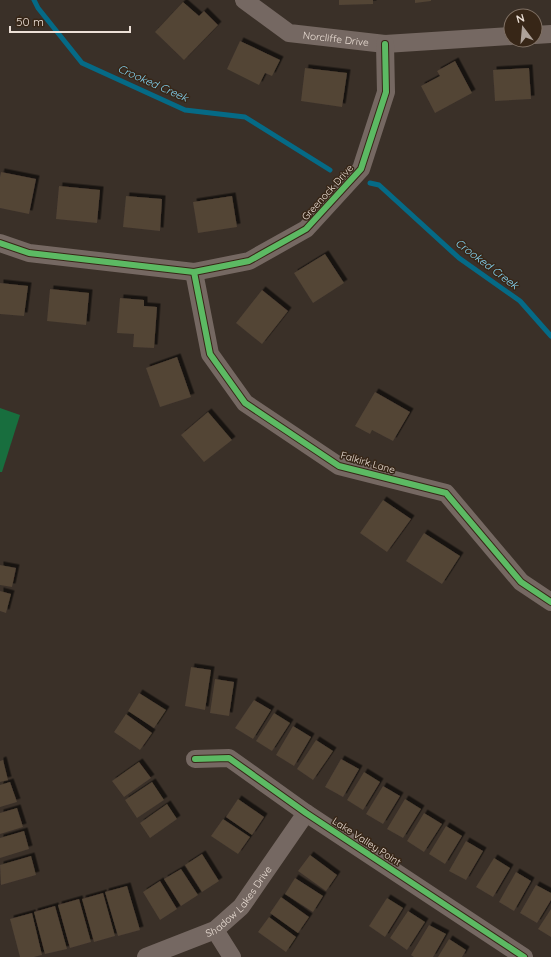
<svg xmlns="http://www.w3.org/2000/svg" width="551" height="957" font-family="Quicksand,sans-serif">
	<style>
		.forest { fill: #186e3e }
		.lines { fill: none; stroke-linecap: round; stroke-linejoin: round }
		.stream { stroke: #056a86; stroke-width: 5 }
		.building { fill: #524436; filter: url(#shadow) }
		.street { stroke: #756862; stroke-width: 18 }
		.cycleway-casing { stroke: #372617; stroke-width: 8 }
		.cycleway { stroke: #5cba63; stroke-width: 6 }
		.labels { text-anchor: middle; stroke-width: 3; stroke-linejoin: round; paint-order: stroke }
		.street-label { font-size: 10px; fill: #ece0d7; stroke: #372617 }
		.water-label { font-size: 11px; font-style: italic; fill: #83d4f3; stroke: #372617 }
	</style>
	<defs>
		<filter id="shadow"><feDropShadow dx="3.5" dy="-3.5" stdDeviation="0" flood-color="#0009"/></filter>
	</defs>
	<rect width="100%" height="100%" fill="#3a3028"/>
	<!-- forest -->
	<path class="forest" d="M0,408l20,7 -18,57h-2z"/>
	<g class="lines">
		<!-- stream -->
		<g class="stream">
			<path d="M34,0l4,8 44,55 103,47 60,7 85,53"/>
			<path d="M370,183l9,2 80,73 61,43 31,35"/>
		</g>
	</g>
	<!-- building -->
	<g class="building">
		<path d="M339,0h34v4l-34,1z"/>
		<path d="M415,0h16v1l-16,2z"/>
		<path d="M183,2l16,14 5,-5 14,14 -34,35 -29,-28z"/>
		<path d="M240,41l40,19 -8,16 -7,-3 -6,12 -32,-16z"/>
		<path d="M455,61l17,32 -37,20 -14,-27 19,-10 -3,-5z"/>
		<path d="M305,68l42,5 -5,34 -41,-6z"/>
		<path d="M529,68l2,31 -36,2 -2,-31z"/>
		<path d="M1,172l35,7 -7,35 -29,-6v-31z"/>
		<path d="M59,186l41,4 -3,33 -41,-4z"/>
		<path d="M126,196l36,3 -2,32 -37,-4z"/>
		<path d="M232,196l5,31 -39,6 -5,-31z"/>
		<path d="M325,254l19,29 -31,20 -19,-30z"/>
		<path d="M0,283l28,3 -4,30 -24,-2z"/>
		<path d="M50,289l39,4 -3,32 -39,-4z"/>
		<path d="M262,290l26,21 -26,33 -26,-21z"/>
		<path d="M120,298l24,2v6l13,1 -3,41 -21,-1 1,-13 -17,-1z"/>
		<path d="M177,357l14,40 -31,10 -14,-39z"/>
		<path d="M375,392l35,20 -17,29 -21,-11 -2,4 -15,-8z"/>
		<path d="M208,412l24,28 -28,22 -23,-27z"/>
		<path d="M383,500l28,19 -24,33 -27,-19z"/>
		<path d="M424,533l36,23 -18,28 -36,-23z"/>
		<path d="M0,565l16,3 -4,19 -12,-2z"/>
		<path d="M0,591l11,3 -5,19 -6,-2z"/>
		<path d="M191,667l20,3 -6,40 -20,-4z"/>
		<path d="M215,679l19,3 -5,34 -19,-3z"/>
		<path d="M139,693l27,17 -12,18 -26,-17z"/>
		<path d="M254,700l17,10 -18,29 -18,-11z"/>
		<path d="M274,713l16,10 -18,28 -16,-10z"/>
		<path d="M126,714l26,19 -12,17 -26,-18z"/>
		<path d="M293,726l18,11 -17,29 -18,-11z"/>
		<path d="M316,740l17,11 -20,29 -16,-11z"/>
		<path d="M341,759l18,10 -16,28 -18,-10z"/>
		<path d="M3,760l5,20 -8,2v-21z"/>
		<path d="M139,762l12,16 -27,19 -12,-16z"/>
		<path d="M364,772l16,10 -17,28 -16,-10z"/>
		<path d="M10,782l7,20 -17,5v-22z"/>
		<path d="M152,782l12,18 -27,18 -12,-18z"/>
		<path d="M383,786l17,10 -17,28 -17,-10z"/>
		<path d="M238,799l26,18 -12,18 -26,-18z"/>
		<path d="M405,799l16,10 -18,29 -16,-9z"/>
		<path d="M167,804l10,15 -27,19 -10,-15z"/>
		<path d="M17,808l6,19 -23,7v-21z"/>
		<path d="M424,813l18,11 -18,28 -17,-11z"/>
		<path d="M223,819l27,18 -12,17 -27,-18z"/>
		<path d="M446,826l16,10 -17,28 -16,-10z"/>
		<path d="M24,831l5,18 -29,9v-20z"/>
		<path d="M466,841l17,10 -17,29 -17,-9z"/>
		<path d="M202,854l17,27 -17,11 -17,-27z"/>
		<path d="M310,855l27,20 -11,16 -28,-20z"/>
		<path d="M31,856l5,19 -35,10 -1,-20z"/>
		<path d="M494,858l16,10 -17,29 -17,-10z"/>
		<path d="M181,869l17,26 -17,11 -17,-27z"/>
		<path d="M516,872l15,9 -17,30 -15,-9z"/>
		<path d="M295,878l28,18 -10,16 -28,-18z"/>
		<path d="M160,881l17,28 -17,11 -17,-28z"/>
		<path d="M536,885l15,8v7l-14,23 -17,-10z"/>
		<path d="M127,886l13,44 -22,6 -13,-44z"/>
		<path d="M103,893l12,43 -21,6 -12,-43z"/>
		<path d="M281,897l28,20 -11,16 -28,-20z"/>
		<path d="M387,898l16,10 -18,29 -16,-11z"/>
		<path d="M79,899l12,43 -21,6 -12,-43z"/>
		<path d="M55,906l12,43 -22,5 -11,-42z"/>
		<path d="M551,909v28l-13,-8z"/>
		<path d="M408,911l17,11 -18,28 -17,-12z"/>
		<path d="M32,913l10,42 -8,2h-14l-10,-38z"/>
		<path d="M269,917l27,20 -10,15 -28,-20z"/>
		<path d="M429,925l17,9 -13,23h-19l-3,-2z"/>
		<path d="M449,939l17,11 -4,7h-24z"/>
	</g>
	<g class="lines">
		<!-- street -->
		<g class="street">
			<path id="s1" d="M244,0l45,33 96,11 126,-8"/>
			<path d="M535,35l16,-1"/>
			<path d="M0,243l29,10 165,19 55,-11 57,-32 55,-60 25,-77 -1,-48"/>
			<path d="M194,272l16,82 35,49 94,63 107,27 75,89 30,20"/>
			<path d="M195,759l34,-1 77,55 218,144"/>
			<path d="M215,930l17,27"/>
			<path id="s2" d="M146,957l69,-27 26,-23 65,-94"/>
		</g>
		<!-- cycleway casing -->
		<g class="cycleway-casing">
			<g id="cycleway">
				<path d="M0,243l29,10 165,19 55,-11 57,-32 55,-60 25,-77 -1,-48"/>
				<path d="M194,272l16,82 35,49 94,63 107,27 75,89 30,20"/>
				<path d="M195,759l34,-1 77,55 218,144"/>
			</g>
		</g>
		<!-- cycleway -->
		<use href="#cycleway" class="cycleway"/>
	</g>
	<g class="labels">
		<!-- street labels -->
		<g class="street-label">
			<text dy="4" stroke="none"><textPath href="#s1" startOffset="103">Norcliffe Drive</textPath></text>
			<text transform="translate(327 192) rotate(-48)" y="4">Greenock Drive</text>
			<text transform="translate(368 462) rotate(16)" y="4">Falkirk Lane</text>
			<text transform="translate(367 841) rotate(33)" y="4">Lake Valley Point</text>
			<text dy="4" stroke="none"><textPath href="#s2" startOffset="111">Shadow Lakes Drive</textPath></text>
		</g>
		<!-- water labels -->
		<g class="water-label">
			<text transform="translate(153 83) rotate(24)" y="4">Crooked Creek</text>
			<text transform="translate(487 264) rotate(37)" y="4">Crooked Creek</text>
		</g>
	</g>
	<!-- north arrow -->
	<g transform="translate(523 28) rotate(344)"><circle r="19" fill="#372617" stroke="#7f7064"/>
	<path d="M0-3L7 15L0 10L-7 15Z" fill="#aea29a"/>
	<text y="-6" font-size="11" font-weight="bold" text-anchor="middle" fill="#ece0d7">N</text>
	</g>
	<!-- scale -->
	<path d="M10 26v6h120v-6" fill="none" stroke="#ece0d7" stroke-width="2"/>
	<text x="16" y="26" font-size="12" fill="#ece0d7" stroke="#372617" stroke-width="3" paint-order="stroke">50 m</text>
</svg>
